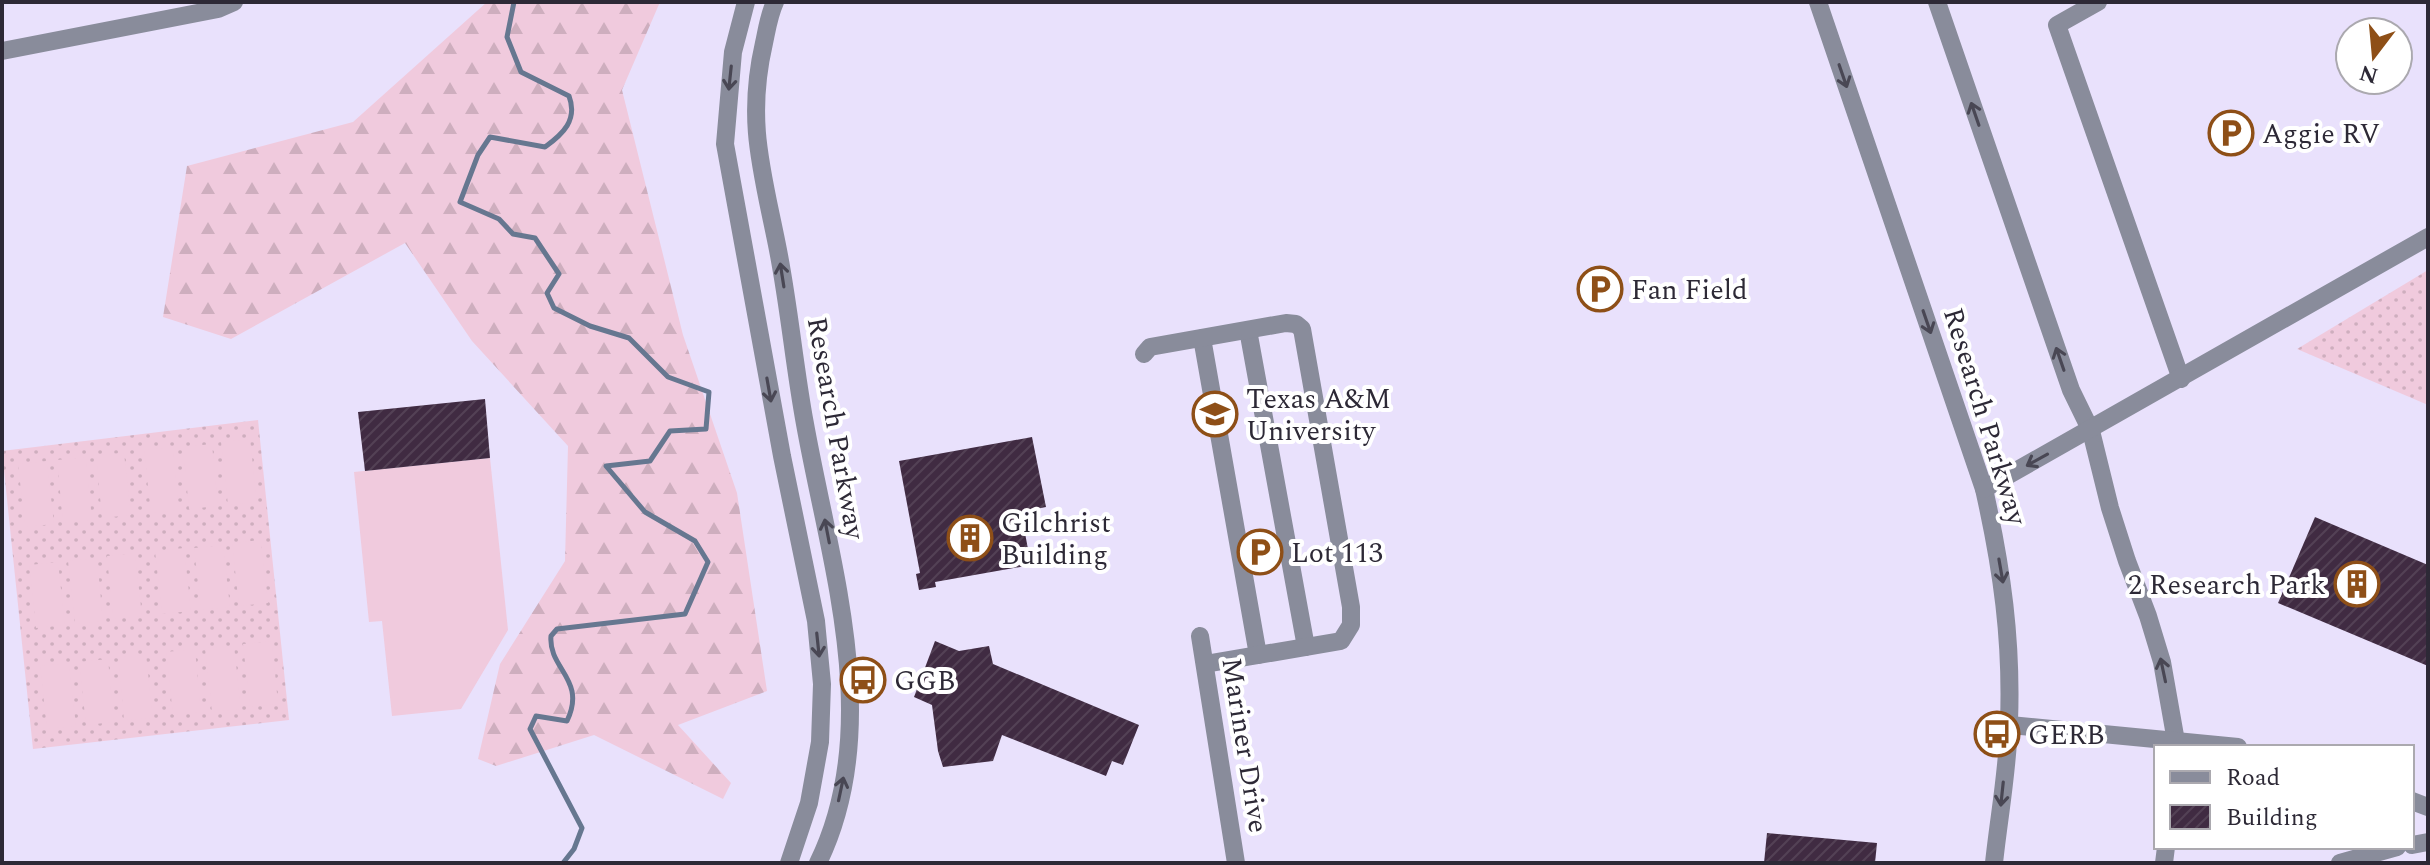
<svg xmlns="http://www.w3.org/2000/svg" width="2430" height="865" font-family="Spectral,serif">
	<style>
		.grass { fill: url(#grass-dots) }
		.forest { fill: url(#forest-firs) }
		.pitch { fill: #f0cadd }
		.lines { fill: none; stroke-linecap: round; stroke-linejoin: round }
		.stream { stroke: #667790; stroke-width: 5 }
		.building { fill: url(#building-hatch) }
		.minor { stroke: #898c9b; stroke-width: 18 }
		.oneway { stroke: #494754 }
		.labels { text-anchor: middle; stroke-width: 8; stroke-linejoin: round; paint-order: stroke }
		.poi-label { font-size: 28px; fill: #2d2936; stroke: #fff; text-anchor: start }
		.street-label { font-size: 28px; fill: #2d2936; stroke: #fff }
	</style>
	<defs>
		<pattern id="grass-dots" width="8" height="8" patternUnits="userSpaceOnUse" patternTransform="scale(2)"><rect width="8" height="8" fill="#f0cadd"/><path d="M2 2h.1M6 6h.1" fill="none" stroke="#ceaebe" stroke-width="1.8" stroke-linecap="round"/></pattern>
		<pattern id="forest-firs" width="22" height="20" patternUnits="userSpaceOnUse" patternTransform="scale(2)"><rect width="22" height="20" fill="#f0cadd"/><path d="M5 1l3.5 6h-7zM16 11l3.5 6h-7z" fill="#ceaebe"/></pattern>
		<pattern id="building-hatch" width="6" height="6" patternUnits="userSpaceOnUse" patternTransform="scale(2)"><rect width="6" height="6" fill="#402b42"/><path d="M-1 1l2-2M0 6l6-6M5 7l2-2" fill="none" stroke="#534155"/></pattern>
	</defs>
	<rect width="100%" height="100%" fill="#e9e1fc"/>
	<!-- grass -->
	<g class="grass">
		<path d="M2428,270v135l-131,-56z"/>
		<path d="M258,420l31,300 -256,29 -31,-298z"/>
	</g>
	<!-- forest -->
	<path class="forest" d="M487,2h173l-38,88 61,245 54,158 30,198 -89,34 53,58 -8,16 -129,-64 -98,31 -18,-7 22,-95 65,-103 3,-115 -96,-105 -67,-98 -174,96 -68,-22 24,-151 166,-44z"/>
	<!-- pitch -->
	<g class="pitch">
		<path d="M250,439l7,63 -29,3 -7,-63z"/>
		<path d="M212,444l6,62 -29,3 -6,-62z"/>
		<path d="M173,447l6,63 -28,3 -7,-63z"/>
		<path d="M124,453l7,62 -29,3 -6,-63z"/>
		<path d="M86,457l6,63 -29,3 -6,-63z"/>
		<path d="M490,458l18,172 -47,79 -69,7 -10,-95 -13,1 -15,-150z"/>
		<path d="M47,461l7,63 -29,3 -7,-63z"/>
		<path d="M261,540l7,63 -29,3 -7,-63z"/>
		<path d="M223,545l7,62 -29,3 -7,-62z"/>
		<path d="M184,548l7,63 -29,3 -7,-63z"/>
		<path d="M135,553l7,63 -29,3 -6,-63z"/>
		<path d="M97,558l6,63 -28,3 -7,-63z"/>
		<path d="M58,562l7,63 -29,3 -7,-63z"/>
		<path d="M272,641l6,63 -28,3 -7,-63z"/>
		<path d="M234,646l7,63 -29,3 -7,-64z"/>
		<path d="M195,649l6,63 -28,3 -7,-63z"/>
		<path d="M146,655l7,63 -29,2 -6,-63z"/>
		<path d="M108,659l6,63 -28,3 -7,-63z"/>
		<path d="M69,663l7,63 -29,3 -7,-63z"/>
	</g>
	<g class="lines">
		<!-- stream -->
		<path class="stream" d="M514,2l-7,35 14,35 48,24c9,24 -6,38 -24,51l-55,-10 -12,18 -18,47 39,17 14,15 22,4 24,36 -12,19 7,15 36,18 39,12 39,39 41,15 -3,37 -36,2 -20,30 -44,5 39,46 50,29 13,21 -23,52 -128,15 -6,7c-3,33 36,43 16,85l-31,-5 -6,13 52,99 -8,21 -11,14"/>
	</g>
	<!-- building -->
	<g class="building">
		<path d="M485,399l5,59 -125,13 -7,-59z"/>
		<path d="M1032,437l14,70 -25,5 10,53 -96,17 1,5 -17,3 -3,-16 4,-1 -21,-112z"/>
		<path d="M2315,517l113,48v101l-150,-63z"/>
		<path d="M935,641l24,10 30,-5 4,18 146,61 -16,40 -11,-4 -6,15 -104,-41 -9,26 -50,6 -5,-16 -6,-46 -18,-8z"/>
		<path d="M1767,833l110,10 -2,20h-111z"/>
	</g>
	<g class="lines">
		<!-- minor -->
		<g class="minor">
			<path d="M746,2l-13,50 -8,92 57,312 34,165 6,63 -2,58 -11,61 -20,60"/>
			<path d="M775,2c-6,13 -8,27 -11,41 -18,78 -2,127 13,202 12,59 17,120 28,179 25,140 80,302 13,439"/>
			<path d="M1818,2l166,487c18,80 28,151 25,233 -1,47 -10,94 -15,141"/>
			<path d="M1937,2l134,388 20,41 19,77 17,53 21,55 14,46 15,85"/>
			<path d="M2098,2l-41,23 124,354"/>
			<path d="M2,51l216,-42 16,-7"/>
			<path d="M1248,330l58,317"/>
			<path d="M1202,338l56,317"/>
			<path d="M1144,354l6,-7 136,-24 10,1 6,5 49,278v18l-10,16 -136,23"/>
			<path d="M1984,489l444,-252"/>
			<path d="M1200,636l36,227"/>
			<path d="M2010,725l228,22"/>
			<path d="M2412,801l16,6"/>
			<path d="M2412,845l16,-3"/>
			<path d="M2164,863l2,-16"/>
			<path d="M2340,863l57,-16"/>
		</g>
	</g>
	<!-- one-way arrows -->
	<defs><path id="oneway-shaft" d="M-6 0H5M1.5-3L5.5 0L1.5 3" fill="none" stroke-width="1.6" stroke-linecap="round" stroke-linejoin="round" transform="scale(2)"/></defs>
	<g class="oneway">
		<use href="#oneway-shaft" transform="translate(1843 76) rotate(71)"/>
		<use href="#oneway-shaft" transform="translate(730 78) rotate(96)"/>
		<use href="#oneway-shaft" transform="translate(1975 114) rotate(-109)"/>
		<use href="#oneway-shaft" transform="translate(782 275) rotate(-99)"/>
		<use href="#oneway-shaft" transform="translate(1927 322) rotate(71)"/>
		<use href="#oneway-shaft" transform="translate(2060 359) rotate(-109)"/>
		<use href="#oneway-shaft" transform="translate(769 390) rotate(80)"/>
		<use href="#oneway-shaft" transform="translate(2037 460) rotate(151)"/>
		<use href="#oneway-shaft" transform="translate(827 531) rotate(-101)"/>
		<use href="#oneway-shaft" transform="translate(2001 571) rotate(80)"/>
		<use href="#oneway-shaft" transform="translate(818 645) rotate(84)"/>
		<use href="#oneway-shaft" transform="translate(2163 670) rotate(-102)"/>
		<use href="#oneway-shaft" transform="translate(841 789) rotate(-78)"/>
		<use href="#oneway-shaft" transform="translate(2002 794) rotate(96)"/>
	</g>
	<!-- icons -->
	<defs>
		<g id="parking-ring" transform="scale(2.3)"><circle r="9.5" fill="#fff" stroke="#8e4f17" stroke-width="1.5"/><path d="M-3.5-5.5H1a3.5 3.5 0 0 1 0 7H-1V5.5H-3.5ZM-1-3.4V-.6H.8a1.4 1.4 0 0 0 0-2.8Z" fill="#8e4f17"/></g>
		<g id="university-ring" transform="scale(2.3)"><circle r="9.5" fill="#fff" stroke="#8e4f17" stroke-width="1.5"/><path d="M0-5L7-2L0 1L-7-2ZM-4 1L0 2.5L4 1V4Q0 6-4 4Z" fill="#8e4f17"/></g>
		<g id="building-ring" transform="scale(2.3)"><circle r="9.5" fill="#fff" stroke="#8e4f17" stroke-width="1.5"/><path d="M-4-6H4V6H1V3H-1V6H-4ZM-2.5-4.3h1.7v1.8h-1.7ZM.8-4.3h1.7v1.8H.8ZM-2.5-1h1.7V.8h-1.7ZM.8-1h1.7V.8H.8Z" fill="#8e4f17"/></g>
		<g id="bus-ring" transform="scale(2.3)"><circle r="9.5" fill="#fff" stroke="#8e4f17" stroke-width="1.5"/><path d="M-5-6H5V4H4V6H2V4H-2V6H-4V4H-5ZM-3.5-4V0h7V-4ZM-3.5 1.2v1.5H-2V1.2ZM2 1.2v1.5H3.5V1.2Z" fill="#8e4f17"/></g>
	</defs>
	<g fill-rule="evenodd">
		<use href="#parking-ring" x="2231" y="133"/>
		<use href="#parking-ring" x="1600" y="289"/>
		<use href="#university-ring" x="1215" y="414"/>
		<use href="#building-ring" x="970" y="538"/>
		<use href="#parking-ring" x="1260" y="552"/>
		<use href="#building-ring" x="2357" y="584"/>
		<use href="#bus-ring" x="863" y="680"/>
		<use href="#bus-ring" x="1997" y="734"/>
	</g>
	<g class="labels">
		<!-- poi labels -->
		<g class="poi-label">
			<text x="2262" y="143">Aggie RV</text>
			<text x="1631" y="299">Fan Field</text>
			<text x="1246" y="408">Texas A&amp;M<tspan x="1246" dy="32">University</tspan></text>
			<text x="1001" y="532">Gilchrist<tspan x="1001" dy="32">Building</tspan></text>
			<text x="1291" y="562">Lot 113</text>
			<text x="2326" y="594" text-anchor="end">2 Research Park</text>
			<text x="894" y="690">GGB</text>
			<text x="2028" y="744">GERB</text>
		</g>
		<!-- street labels -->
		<g class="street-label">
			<text transform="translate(1986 416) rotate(73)" y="10">Research Parkway</text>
			<text transform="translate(837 428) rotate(80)" y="10">Research Parkway</text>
			<text transform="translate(1246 745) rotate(81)" y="10">Mariner Drive</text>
		</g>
	</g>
	<!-- border -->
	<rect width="2430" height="865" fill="none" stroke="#2d2936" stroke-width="8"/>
	<!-- legend -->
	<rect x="2154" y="745" width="260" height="104" fill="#ffffff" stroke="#aba9af" stroke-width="2"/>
	<rect x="2170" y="771" width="40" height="12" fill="#898c9b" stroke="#aba9af" stroke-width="2"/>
	<text x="2226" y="785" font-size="24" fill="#2d2936">Road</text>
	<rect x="2170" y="805" width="40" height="24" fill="url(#building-hatch)" stroke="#aba9af" stroke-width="2"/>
	<text x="2226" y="825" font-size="24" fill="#2d2936">Building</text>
	<!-- north arrow -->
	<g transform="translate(2374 56) rotate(196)"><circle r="38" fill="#ffffff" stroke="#aba9af" stroke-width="2"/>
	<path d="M0-6L14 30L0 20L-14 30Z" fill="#8e4f17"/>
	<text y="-12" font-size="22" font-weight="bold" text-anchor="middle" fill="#2d2936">N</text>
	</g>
</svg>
